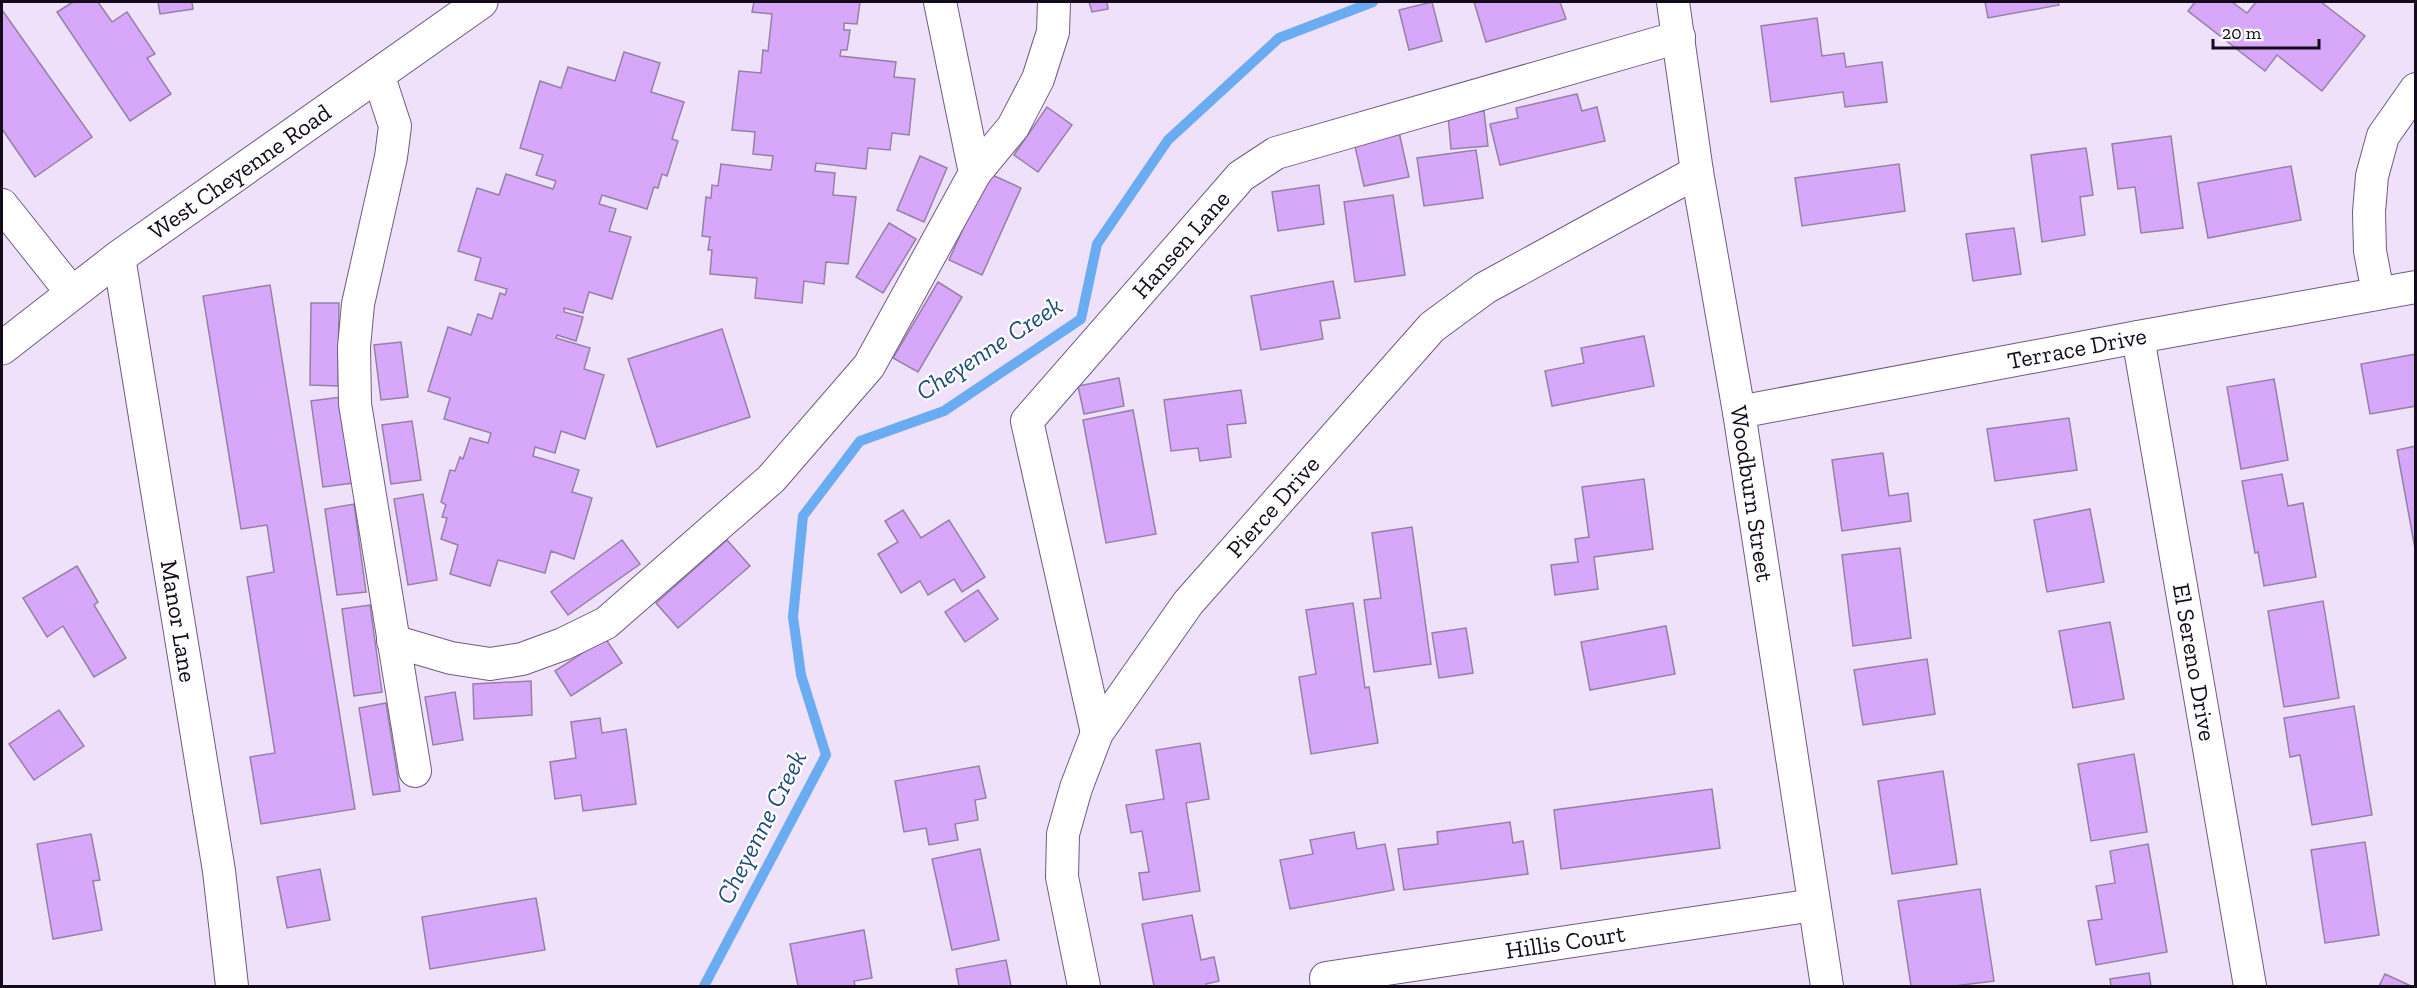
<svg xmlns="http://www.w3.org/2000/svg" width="2417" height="988" font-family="'Zilla Slab',serif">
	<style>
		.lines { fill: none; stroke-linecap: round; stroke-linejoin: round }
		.stream { stroke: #69acf2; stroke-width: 10 }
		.building { fill: #d7a8f9; stroke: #9680a7; stroke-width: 1.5 }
		.street-casing { stroke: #705b80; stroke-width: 34 }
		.secondary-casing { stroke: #705b80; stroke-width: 35 }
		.street { stroke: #fff; stroke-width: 32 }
		.secondary { stroke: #fff; stroke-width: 33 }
		.labels { text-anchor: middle; stroke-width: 4.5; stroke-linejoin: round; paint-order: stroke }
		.street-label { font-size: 24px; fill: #130b19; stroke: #fff }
		.water-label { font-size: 26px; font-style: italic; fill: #1e4d7b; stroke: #fff }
	</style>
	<rect width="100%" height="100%" fill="#f0e1fb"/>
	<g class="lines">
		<!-- stream -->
		<path class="stream" d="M704,986l122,-231 -25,-80 -8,-58 10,-101 57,-75 84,-30 137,-92 16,-75 71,-104 111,-102 94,-36"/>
	</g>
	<!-- building -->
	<g class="building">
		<path d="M73,2h25l14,20 15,-10 28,42 -8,4 24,36 -41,27 -73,-109z"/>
		<path d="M158,2h34l1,7 -33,5z"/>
		<path d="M754,2h106l-3,22 -13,-1v7h6l-3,20h-6l-1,6 56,6 -2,15 21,2 -6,56 -17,-2 -2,17 -22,-2 -2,21 -50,-6 -1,8 20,2 -2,22 23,2 -8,67 -22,-2 -2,22 -20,-3 -2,22 -47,-5 2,-20 -47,-4 2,-24h-4l2,-13 -8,-1 4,-39 5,1 1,-13 6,1 3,-22 50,6 2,-14 -20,-2 2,-22 -23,-2 7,-59 22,2 2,-23 5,1 4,-37 -20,-2z"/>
		<path d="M1089,2h18l1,7 -16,3z"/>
		<path d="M1432,2l10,39 -33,9 -10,-40z"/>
		<path d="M1474,2h86l6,17 -80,23z"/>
		<path d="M1985,2h73l1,3 -71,13z"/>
		<path d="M2195,2h37l15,11 9,-11h65l44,34 -43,55 -45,-36 -12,16 -77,-60z"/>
		<path d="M2,10l90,127 -57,40 -33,-48z"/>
		<path d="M1817,18l5,38 22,-3 2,14 36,-5 5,40 -42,5 -2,-15 -72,10 -10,-76z"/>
		<path d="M624,52l36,11 -9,29 33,10 -12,37 6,2 -11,35 -5,-2 -4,14 -4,-1 -7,22 -45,-14 -3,9 17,5 -7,22 22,6 -19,62 -23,-7 -6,21 -19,-5v4l19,5 -7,24 -19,-6 -1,3 34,10 -6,21 20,6 -19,64 -24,-8 -6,22 -20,-6 -2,9 46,14 -7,22 20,6 -18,61 -23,-8 -6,22 -47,-13 -8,26 -40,-12 8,-29 -17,-6 6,-21 -5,-1 4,-12 -5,-3 9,-32 5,1 5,-14 3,2 7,-21 18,5 3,-10 -47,-14 6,-21 -22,-7 20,-64 23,8 7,-21 14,5 8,-26 5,2 2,-6 -32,-9 6,-22 -23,-7 19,-63 22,7 7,-21 47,15 3,-8 -20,-6 7,-20 -23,-7 20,-67 21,7 7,-21 47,14z"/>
		<path d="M1577,94l5,17 15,-4 8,34 -105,24 -10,-41 28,-6 -2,-10z"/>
		<path d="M1047,107l25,18 -34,47 -24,-17z"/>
		<path d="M1484,111l4,35 -37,3 -3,-34z"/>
		<path d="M1399,132l10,45 -45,9 -10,-44z"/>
		<path d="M2171,136l12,92 -42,5 -6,-46 -17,2 -6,-45z"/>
		<path d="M2086,148l7,47 -13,2 5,38 -43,7 -11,-87z"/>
		<path d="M1476,150l7,48 -59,8 -7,-48z"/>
		<path d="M920,156l27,12 -23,54 -27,-12z"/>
		<path d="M1899,164l6,47 -103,15 -7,-48z"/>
		<path d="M2291,166l10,54 -93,18 -10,-55z"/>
		<path d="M988,173l33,15 -39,87 -33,-15z"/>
		<path d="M1319,185l5,39 -46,7 -6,-39z"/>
		<path d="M1393,195l12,80 -50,7 -11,-80z"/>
		<path d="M889,223l27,16 -33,54 -27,-16z"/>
		<path d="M2014,228l7,46 -48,7 -7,-47z"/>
		<path d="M1333,281l7,37 -20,3 3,18 -62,11 -10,-54z"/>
		<path d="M938,282l24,15 -44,75 -25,-14z"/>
		<path d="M270,285l85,524 -94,15 -11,-67 25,-4 -28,-176 27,-5 -7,-47 -26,4 -38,-233z"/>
		<path d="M311,303h28l-1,83 -28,-1z"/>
		<path d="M722,329l28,88 -93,30 -29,-88z"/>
		<path d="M1644,336l10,50 -102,20 -7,-35 39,-8 -3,-15z"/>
		<path d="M401,342l7,55 -27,3 -7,-55z"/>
		<path d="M2416,354v52l-46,8 -9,-50z"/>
		<path d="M1119,378l5,28 -40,8 -6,-28z"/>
		<path d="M2274,379l14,81 -47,9 -14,-82z"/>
		<path d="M1241,390l5,33 -19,2 4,32 -31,4 -2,-13 -27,3 -7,-51z"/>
		<path d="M341,397l12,86 -30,4 -12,-86z"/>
		<path d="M1133,410l23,124 -50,9 -23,-123z"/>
		<path d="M2069,418l8,52 -82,11 -8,-52z"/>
		<path d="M412,421l9,59 -30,4 -9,-59z"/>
		<path d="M2416,446v108l-19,-104z"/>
		<path d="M1883,453l6,43 19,-3 3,28 -69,10 -10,-71z"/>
		<path d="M2282,474l6,32 15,-3 13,74 -52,9 -6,-34 -3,1 -13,-72z"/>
		<path d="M1644,479l9,70 -59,8 4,32 -43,6 -4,-30 27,-3 -3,-23 14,-2 -7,-50z"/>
		<path d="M423,494l14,86 -29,5 -14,-86z"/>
		<path d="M354,504l12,88 -29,3 -12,-86z"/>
		<path d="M2090,509l14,73 -57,10 -13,-72z"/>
		<path d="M903,510l18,28 28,-18 36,57 -23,15 -8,-13 -26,16 -8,-14 -19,12 -23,-39 20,-12 -13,-21z"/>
		<path d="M1412,527l19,137 -57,8 -10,-72 17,-2 -9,-65z"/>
		<path d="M622,540l18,24 -72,51 -17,-23z"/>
		<path d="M727,540l23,26 -72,62 -22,-25z"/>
		<path d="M1900,548l11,90 -58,8 -11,-91z"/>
		<path d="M77,566l21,36 -4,3 32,53 -32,19 -31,-51 -16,11 -24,-39z"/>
		<path d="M978,590l20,29 -33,23 -20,-30z"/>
		<path d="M2323,601l16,97 -55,9 -16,-96z"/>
		<path d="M1353,603l12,85 4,-1 9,56 -67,11 -12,-77 17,-3 -10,-64z"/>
		<path d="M370,605l12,87 -28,4 -12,-87z"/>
		<path d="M2110,622l14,77 -51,9 -14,-77z"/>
		<path d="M1666,626l9,48 -85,16 -9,-48z"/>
		<path d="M1466,628l7,45 -34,5 -7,-45z"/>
		<path d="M605,638l17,25 -51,33 -16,-25z"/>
		<path d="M1927,659l8,55 -72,11 -9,-55z"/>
		<path d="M531,681l1,34 -58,4 -1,-35z"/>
		<path d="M455,692l8,48 -30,5 -8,-48z"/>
		<path d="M386,703l14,88 -27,4 -14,-87z"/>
		<path d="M2354,706l18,109 -60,10 -12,-70 -10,2 -6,-39z"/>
		<path d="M59,710l25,36 -50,34 -25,-36z"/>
		<path d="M600,718l2,15 24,-4 10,75 -53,7 -2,-16 -26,4 -5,-37 26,-4 -5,-36z"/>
		<path d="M1200,743l9,56 -23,4 14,88 -57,9 -4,-27 10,-1 -7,-41 -11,2 -5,-28 38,-6 -8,-49z"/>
		<path d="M2134,754l13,78 -56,9 -13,-77z"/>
		<path d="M979,766l7,32 -11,2 3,20 -23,4 3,16 -29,5 -3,-17 -22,4 -9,-51z"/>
		<path d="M1943,771l14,93 -65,10 -14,-93z"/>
		<path d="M1712,789l8,59 -159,21 -7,-59z"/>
		<path d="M1510,822l3,21 10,-2 5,33 -124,16 -6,-41 40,-5 -1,-12z"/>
		<path d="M1354,832l3,17 28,-5 9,46 -104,19 -10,-49 33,-6 -3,-14z"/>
		<path d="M91,834l9,46 -7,1 9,49 -49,9 -16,-95z"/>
		<path d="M2365,842l14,93 -54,8 -14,-93z"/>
		<path d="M2148,844l19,108 -71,13 -8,-44 14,-2 -6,-33 19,-3 -5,-32z"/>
		<path d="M980,849l19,91 -47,10 -20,-91z"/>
		<path d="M320,869l10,51 -43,8 -10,-51z"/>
		<path d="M1980,889l14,92 -40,5h-43l-13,-85z"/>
		<path d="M536,898l9,52 -115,19 -8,-52z"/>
		<path d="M1192,915l9,45 13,-3 5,24 -13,3 1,2h-53l-12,-62z"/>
		<path d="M864,930l8,48 -18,3 1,5h-57l-8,-42z"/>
		<path d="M1006,960l5,26h-52l-3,-17z"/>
		<path d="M2149,973l2,13h-40l-1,-7z"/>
		<path d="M2385,974l26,12h-32z"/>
	</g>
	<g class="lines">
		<!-- street casing -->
		<g class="street-casing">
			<g id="street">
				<path id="s1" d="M1673,2l24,170 42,240 88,574"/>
				<path d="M378,74l17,52 -4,31 -33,147 -4,43 1,57 60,367"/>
				<path d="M975,173l38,-46 25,-48 15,-47 1,-30"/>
				<path d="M2,205l70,88"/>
				<path id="s2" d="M119,257l100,614 13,115"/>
				<path d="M2378,293l-8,-42 -1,-39 3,-36 11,-40 33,-47"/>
				<path id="s3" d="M2138,337l112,649"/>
				<path id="s4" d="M1739,412l399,-75 278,-50"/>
				<path d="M393,641l58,17 39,6 32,-5 41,-15 43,-21 165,-144 98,-113 106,-193 -35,-171"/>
				<path id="s5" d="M1097,733l-70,-312 214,-245 35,-23 403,-116"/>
				<path id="s6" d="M1084,986l-22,-109 1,-43 13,-46 21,-55 91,-130 244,-276 53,-39 212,-116"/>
				<path id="s7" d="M1327,986l-1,-8 488,-73"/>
			</g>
		</g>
		<!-- secondary casing -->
		<g class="secondary-casing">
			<g id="secondary">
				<path id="s8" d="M2,348l117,-91 362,-255"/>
			</g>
		</g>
		<!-- street -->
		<use href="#street" class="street"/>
		<!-- secondary -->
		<use href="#secondary" class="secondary"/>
	</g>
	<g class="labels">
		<!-- street labels -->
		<g class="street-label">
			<text dy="8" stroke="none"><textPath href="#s8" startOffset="296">West Cheyenne Road</textPath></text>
			<text dy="8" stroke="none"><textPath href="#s5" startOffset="554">Hansen Lane</textPath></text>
			<text dy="8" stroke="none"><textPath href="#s4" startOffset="344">Terrace Drive</textPath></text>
			<text dy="8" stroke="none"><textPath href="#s1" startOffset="498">Woodburn Street</textPath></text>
			<text dy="8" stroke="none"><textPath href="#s6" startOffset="548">Pierce Drive</textPath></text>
			<text dy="8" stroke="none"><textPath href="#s2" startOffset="369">Manor Lane</textPath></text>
			<text dy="8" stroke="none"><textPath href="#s3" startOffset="330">El Sereno Drive</textPath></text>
			<text dy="8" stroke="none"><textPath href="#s7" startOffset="250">Hillis Court</textPath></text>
		</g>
		<!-- water labels -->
		<g class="water-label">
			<text transform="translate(989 348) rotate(-33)" y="9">Cheyenne Creek</text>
			<text transform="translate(761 827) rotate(-63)" y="9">Cheyenne Creek</text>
		</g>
	</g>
	<!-- border -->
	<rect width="2417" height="988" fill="none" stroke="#130b19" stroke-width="6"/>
	<!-- scale -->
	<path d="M2213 39v9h106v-9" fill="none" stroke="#130b19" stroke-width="3"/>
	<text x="2222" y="39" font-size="18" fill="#130b19" stroke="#ffffff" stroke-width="4.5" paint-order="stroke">20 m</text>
</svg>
